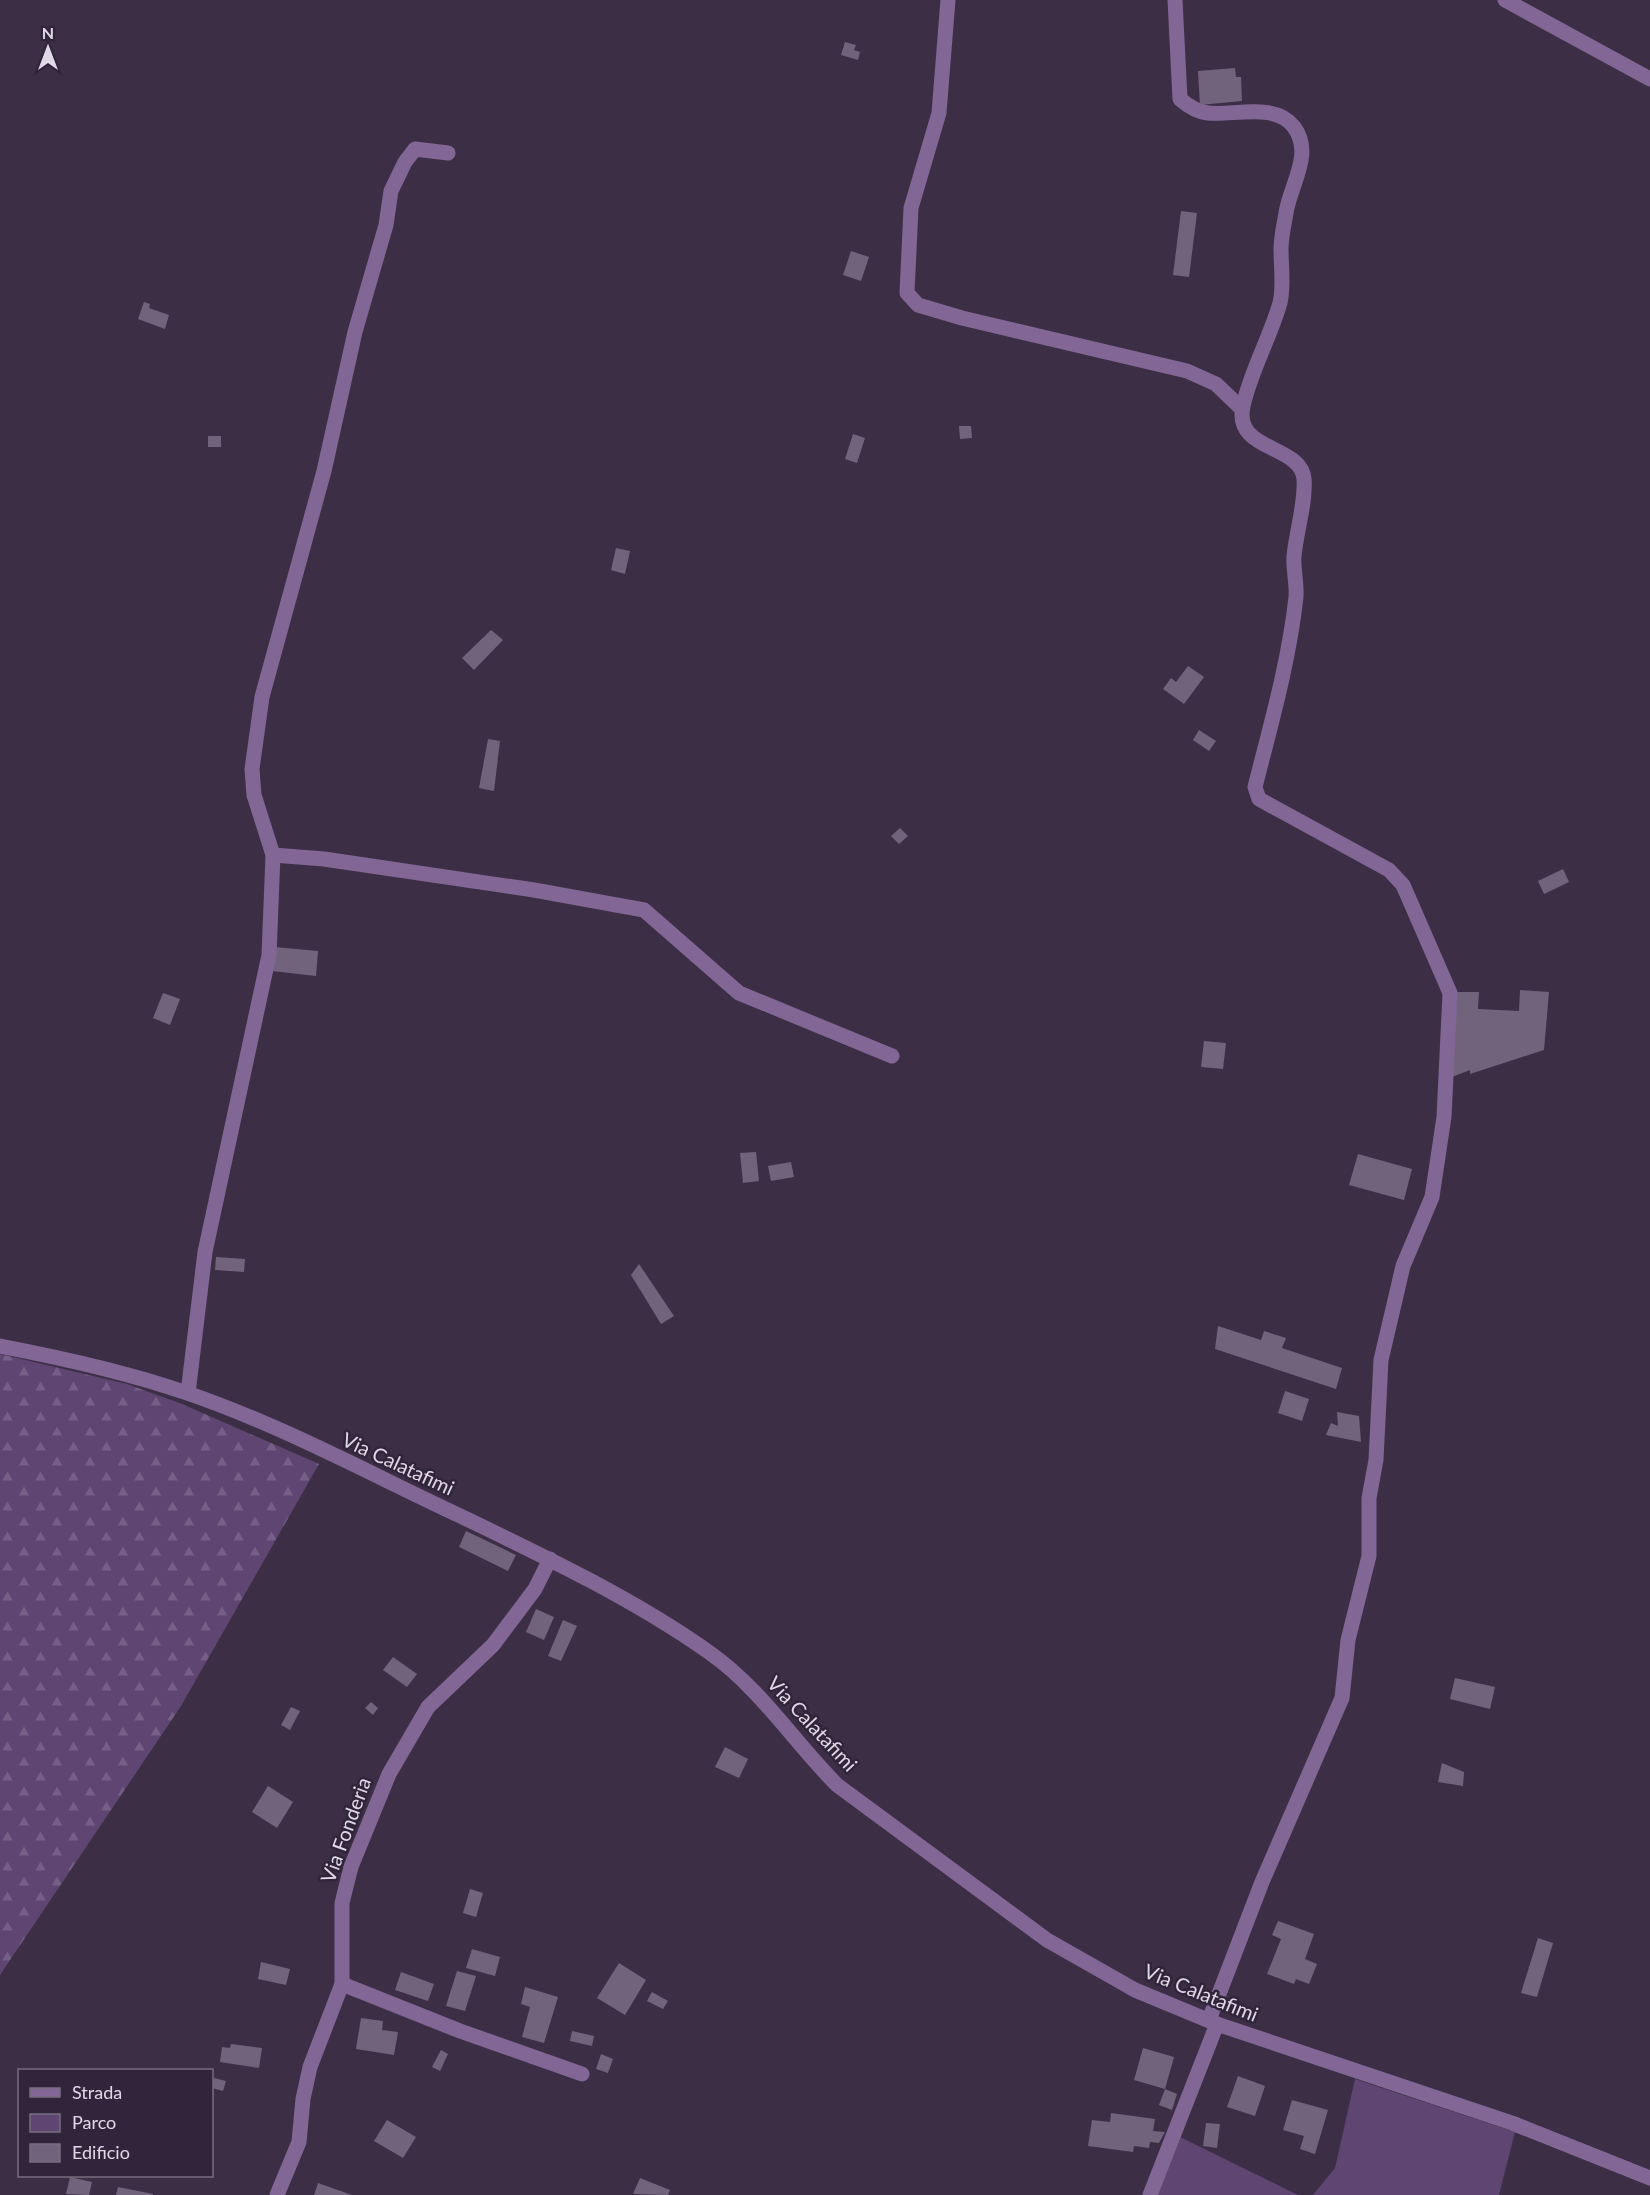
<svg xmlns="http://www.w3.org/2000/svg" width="1650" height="2195" font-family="Lato,sans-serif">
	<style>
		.green { fill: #5f4572 }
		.forest { fill: url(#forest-firs) }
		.building { fill: #71637c }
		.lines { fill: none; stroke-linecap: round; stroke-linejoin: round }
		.minor { stroke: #826796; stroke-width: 15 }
		.labels { text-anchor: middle; stroke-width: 5; stroke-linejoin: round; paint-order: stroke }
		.street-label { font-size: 20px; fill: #e0d8e6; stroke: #31253b }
	</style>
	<defs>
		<pattern id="forest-firs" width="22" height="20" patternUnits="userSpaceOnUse" patternTransform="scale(1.5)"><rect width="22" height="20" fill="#5f4572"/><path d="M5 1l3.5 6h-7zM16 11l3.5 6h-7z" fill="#765f86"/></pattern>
	</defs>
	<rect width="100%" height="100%" fill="#3c2f45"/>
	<!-- green -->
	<g class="green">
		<path d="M1355,2079l160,53 -16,63h-186l22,-27z"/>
		<path d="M1180,2137l118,58h-141z"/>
	</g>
	<!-- forest -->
	<path class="forest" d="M0,1354l127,30 55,20 137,60 -138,242 -181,269z"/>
	<!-- building -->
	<g class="building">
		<path d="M845,42l11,3 -2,5 6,2 -2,8 -17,-5z"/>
		<path d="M1235,68l1,9h5l1,24 -42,4 -2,-34z"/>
		<path d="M1181,211l16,2 -8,64 -16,-2z"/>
		<path d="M851,251l18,6 -8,24 -18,-6z"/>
		<path d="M144,302l6,2 -1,4 20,7 -4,14 -27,-10z"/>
		<path d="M959,426h12l1,12 -12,1z"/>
		<path d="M853,434l12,4 -8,25 -12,-4z"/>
		<rect x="208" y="436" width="13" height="11"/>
		<path d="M616,548l14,3 -5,23 -14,-4z"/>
		<path d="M491,630l12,10 -29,30 -12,-12z"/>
		<path d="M1188,666l16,11 -20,27 -21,-15 8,-11 5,4z"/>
		<path d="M1199,730l17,11 -7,10 -16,-11z"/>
		<path d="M488,739l12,2 -6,50 -15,-3z"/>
		<path d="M900,828l8,8 -9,8 -8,-8z"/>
		<path d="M1563,869l6,13 -25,12 -6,-13z"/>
		<path d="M274,947l44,4 -2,25 -44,-5z"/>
		<path d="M1520,990l29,2 -5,58 -74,24v-4l-18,7 1,-85h26l-1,17 41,2z"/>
		<path d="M163,993l17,6 -10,26 -17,-7z"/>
		<path d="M1204,1041l22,2 -3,26 -22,-2z"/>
		<path d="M756,1152l3,29 -16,2 -3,-30z"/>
		<path d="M1358,1154l54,15 -8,31 -55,-15z"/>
		<path d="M791,1162l3,15 -23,4 -3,-15z"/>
		<path d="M216,1257l29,2 -1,13 -29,-2z"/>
		<path d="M639,1264l35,52 -13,8 -30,-49z"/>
		<path d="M1218,1326l43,14 3,-9 22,7 -4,10 60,20 -6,21 -121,-40z"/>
		<path d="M1285,1391l24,8 -7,22 -24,-8z"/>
		<path d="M1337,1412l22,4 2,26 -35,-7 5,-12 7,3z"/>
		<path d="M466,1531l50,24 -8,16 -49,-24z"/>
		<path d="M536,1609l18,8 -10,23 -18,-8z"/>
		<path d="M563,1620l14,6 -16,35 -13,-5z"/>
		<path d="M393,1657l24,17 -10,13 -24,-17z"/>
		<path d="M1455,1678l40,9 -5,22 -40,-10z"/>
		<path d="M371,1702l7,6 -5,7 -8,-7z"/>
		<path d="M291,1707l9,4 -10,19 -9,-5z"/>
		<path d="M725,1747l23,12 -9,19 -24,-11z"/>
		<path d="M1442,1763l22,9 -1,14 -25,-4z"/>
		<path d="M268,1786l25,16 -16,26 -25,-16z"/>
		<path d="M470,1889l13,4 -7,24 -13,-4z"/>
		<path d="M1278,1921l36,13 -9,25 12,5 -8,20 -13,-5 -2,5 -27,-10 14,-35 -9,-4z"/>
		<path d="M1538,1938l15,5 -16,54 -16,-4z"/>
		<path d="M472,1949l28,8 -5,19 -29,-8z"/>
		<path d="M261,1962l29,7 -4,16 -28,-6z"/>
		<path d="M619,1963l27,17 -21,35 -28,-17z"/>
		<path d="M457,1971l19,5 -11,35 -19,-5z"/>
		<path d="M401,1972l33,12 -6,17 -33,-11z"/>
		<path d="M525,1987l33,10 -14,46 -22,-6 8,-30 -9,-3z"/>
		<path d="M652,1992l16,9 -5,8 -16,-8z"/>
		<path d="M361,2018l22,3 -1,9 16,2 -4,23 -38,-6z"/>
		<path d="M572,2031l22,5 -2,10 -22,-5z"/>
		<path d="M231,2044l31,4 -3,20 -39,-6 2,-15 8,1z"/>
		<path d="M1143,2048l31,9 -9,32 -31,-9z"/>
		<path d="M441,2050l7,4 -8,17 -8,-4z"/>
		<path d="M601,2054l12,5 -5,14 -12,-4z"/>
		<path d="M1238,2076l27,10 -10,30 -28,-9z"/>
		<path d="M214,2078l12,3 -3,10 -11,-3z"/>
		<path d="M1165,2089l12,5 -5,16 -13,-5z"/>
		<path d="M1292,2100l36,10 -13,44 -15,-5 4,-13 -21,-6z"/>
		<path d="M1111,2113l44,6 -2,12 12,1 -6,11 -9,-1 -1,6 -15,-2 -1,6 -45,-6 4,-26 18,2z"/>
		<path d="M387,2120l29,17 -13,21 -29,-17z"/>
		<path d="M1206,2123l14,1 -3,24 -14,-2z"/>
		<path d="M70,2177l22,5 -3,13 -23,-1z"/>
		<path d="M640,2178l30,12 -2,5 -35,-1z"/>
		<path d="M318,2183l34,12h-38z"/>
		<path d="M118,2187l35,7v1h-37z"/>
	</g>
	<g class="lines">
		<!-- minor -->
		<g class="minor">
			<path d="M948,0l-9,113 -28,95 -4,85 11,12 44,13 225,53 29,13 26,25"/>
			<path d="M1175,0l5,99c8,7 17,13 28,14 25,3 68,-11 86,14 20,27 -4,58 -8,86 -2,12 -5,24 -5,36 0,17 3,38 -1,54 -10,35 -29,67 -37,103 -10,46 58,38 61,73 2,23 -8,54 -10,77 -1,13 3,27 2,41 -7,64 -25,127 -41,190l4,12 130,71 14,15 47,108 -6,124 -12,80 -29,69 -22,94 -5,100 -7,38v58l-21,84 -6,58 -80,184 -53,138"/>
			<path d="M1505,0l145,79"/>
			<path d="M273,855l51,4 210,31 110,20 95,83 153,63"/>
			<path d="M0,1346c63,12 127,26 187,47 91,31 178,78 265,119 87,42 179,85 258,141 50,35 84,89 127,132l210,155 88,50 82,34 295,99 138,55"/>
			<path d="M188,1393l17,-141 64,-297 4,-100 -19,-60 -2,-26 10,-72 62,-226 31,-139 31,-107 5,-34 14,-29 10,-13 33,4"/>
			<path d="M342,1984l118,47 122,43"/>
			<path d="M277,2195l22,-53 4,-43 7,-32 32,-83v-81l9,-36 38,-93 39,-67 65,-62 42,-56 15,-30"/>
			<path d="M1150,2195l67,-171"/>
		</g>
	</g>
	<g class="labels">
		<!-- street labels -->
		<g class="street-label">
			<text transform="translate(398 1464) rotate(25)" y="7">Via Calatafimi</text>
			<text transform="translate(812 1724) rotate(47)" y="7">Via Calatafimi</text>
			<text transform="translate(346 1830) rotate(-70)" y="7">Via Fonderia</text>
			<text transform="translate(1201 1993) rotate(22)" y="7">Via Calatafimi</text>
		</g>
	</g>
	<!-- legend -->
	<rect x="18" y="2069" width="195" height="108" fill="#31253b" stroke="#776d7f" stroke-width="1.5"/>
	<rect x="30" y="2088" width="30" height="9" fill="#826796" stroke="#776d7f" stroke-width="1.5"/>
	<text x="72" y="2099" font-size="18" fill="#e0d8e6">Strada</text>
	<rect x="30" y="2114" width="30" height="18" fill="#5f4572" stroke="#776d7f" stroke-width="1.5"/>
	<text x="72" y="2129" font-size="18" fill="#e0d8e6">Parco</text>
	<rect x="30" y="2144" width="30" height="18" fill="#71637c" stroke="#776d7f" stroke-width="1.5"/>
	<text x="72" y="2159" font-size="18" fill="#e0d8e6">Edificio</text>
	<!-- north arrow -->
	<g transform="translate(48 48)" stroke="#31253b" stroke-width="4.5" paint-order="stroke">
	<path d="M0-4.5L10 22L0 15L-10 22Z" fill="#e0d8e6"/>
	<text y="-9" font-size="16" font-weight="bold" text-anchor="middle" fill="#e0d8e6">N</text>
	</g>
</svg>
